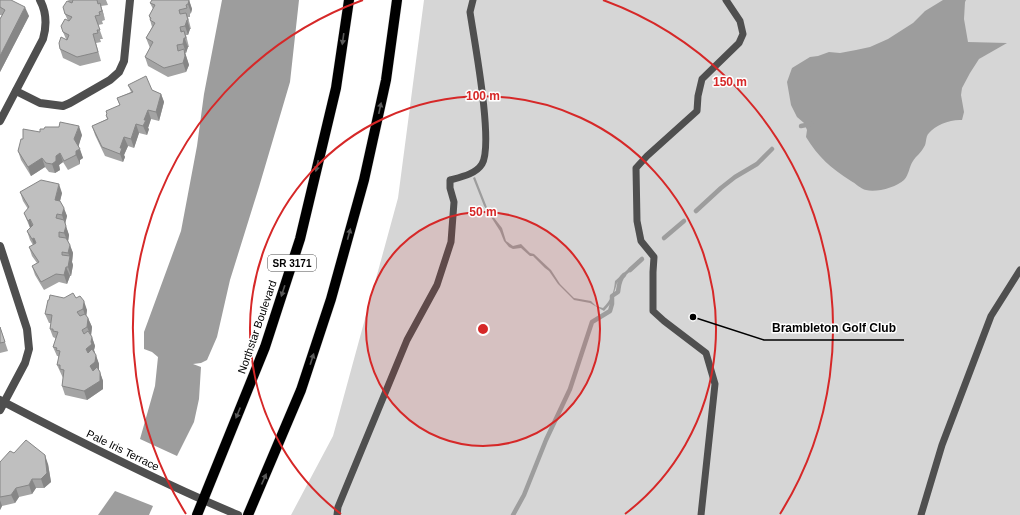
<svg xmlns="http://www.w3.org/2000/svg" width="1020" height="515" font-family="Helvetica,sans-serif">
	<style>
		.grass { fill: #d6d6d6 }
		.water { fill: #9d9d9d }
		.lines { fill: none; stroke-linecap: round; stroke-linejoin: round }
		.stream { stroke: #9d9d9d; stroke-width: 4.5 }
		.primary-casing { stroke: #dbdbdb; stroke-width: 11 }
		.lane { stroke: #4f4f4f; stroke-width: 7 }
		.street { stroke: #4f4f4f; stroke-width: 8 }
		.primary { stroke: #000; stroke-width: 10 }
		.wall { fill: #a4a4a4 }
		.shaded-wall { fill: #868686 }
		.building { fill: #bfbfbf; stroke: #868686 }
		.oneway { fill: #595959 }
		.ring { fill: none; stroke: #d62828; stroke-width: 2 }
		.labels { text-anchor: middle; stroke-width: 3; stroke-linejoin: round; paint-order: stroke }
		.shield { fill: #fff; stroke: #4c4c4c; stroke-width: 1 }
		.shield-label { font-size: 10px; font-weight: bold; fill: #000 }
		.street-label { font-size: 11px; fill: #000; stroke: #fff }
		.centre { fill: #d62828; stroke: #fff; stroke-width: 2 }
		.ring-label { font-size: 12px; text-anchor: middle; font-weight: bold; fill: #d62828; stroke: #fff; stroke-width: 3; stroke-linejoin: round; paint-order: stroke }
		.leader { fill: none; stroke: #000; stroke-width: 1.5 }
		.callout-dot { fill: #000; stroke: #fff; stroke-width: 1.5 }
		.callout-label { font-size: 12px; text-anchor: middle; font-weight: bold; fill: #000; stroke: #fff; stroke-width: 3; stroke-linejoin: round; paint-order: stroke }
	</style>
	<rect width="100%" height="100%" fill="#fff"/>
	<!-- grass -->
	<path class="grass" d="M424,0h596v515h-729l42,-79 65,-238z"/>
	<!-- water -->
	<g class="water">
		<path d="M222,0h77l-9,82 -31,105 -29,93 -13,57 -10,23 -6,3 -8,1 8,3 -2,32 -5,23 -17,34 -37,-17 15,-53 3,-29 -6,-5 -8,-3v-17l37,-101 16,-85 7,-52z"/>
		<path d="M943,0h23l-1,2 -1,17 4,23 39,1 -28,16 -9,14 -8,15 -1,7 3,17 -2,8c-11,-1 -27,5 -33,13 -4,4 -2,10 -5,14 -3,6 -8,9 -11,14 -4,6 -4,14 -9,19 -7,7 -28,13 -38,10 -5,-1 -11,-7 -15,-9 -20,-13 -33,-24 -45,-44l1,-7 -3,-7 -7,-6 -6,-12 -4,-23 5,-14 18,-11 8,-1 11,-4 11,1 16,-3 14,-3 18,-8 25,-16 12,-12z"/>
		<path d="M475,177l13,33 14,18 4,13 7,5 8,-2 9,9 4,1 17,16 9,14 14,14 17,3 5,5 7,2c8,-8 11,-15 12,-27l23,-21 4,1 -25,22 -6,20 -7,8 -14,-8 -16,-3 -16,-16 -9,-13 -4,-3 -12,-12h-3l-9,-8 -8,1 -4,-2 -5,-6 -4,-10 -16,-25 -11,-28z"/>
		<path d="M115,491l38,15 -4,9h-51z"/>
	</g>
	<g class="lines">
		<!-- stream -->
		<g class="stream">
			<path d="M801,126l10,-2"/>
			<path d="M696,211l25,-23 14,-11 22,-13 15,-15"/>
			<path d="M664,238l20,-17"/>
			<path d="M630,270l12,-11"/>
			<path d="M513,515l11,-20 22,-55 24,-51 22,-67 18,-11 2,-7v-8l6,-4c1,-6 1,-13 6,-17"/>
		</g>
		<!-- primary casing -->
		<g class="primary-casing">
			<g id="primary">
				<path d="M197,515l68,-168 35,-108 36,-151 13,-88"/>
				<path d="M248,515l53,-125 30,-91 33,-119 22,-100 11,-80"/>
			</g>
		</g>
		<!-- lane -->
		<g class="lane">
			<path d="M337,515l1,-8 69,-167 30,-55 14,-43 3,-40 -4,-14v-8c11,-3 26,-6 32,-16 12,-20 -8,-125 -12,-152l3,-12"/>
			<path d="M701,515l14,-131 -9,-31 -42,-32 -11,-10v-39l1,-15 -13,-16 -4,-20 -1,-53 11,-12 50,-45 1,-15 4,-17 37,-36 4,-9 -3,-13 -14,-21"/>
			<path d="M921,515l21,-70 49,-129 29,-46"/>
		</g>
		<!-- street -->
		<g class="street">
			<path d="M16,91l24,12 23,3 7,-3 40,-23 9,-8 5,-11 6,-61"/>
			<path d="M0,121l43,-82c4,-14 4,-26 -3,-39"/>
			<path d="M0,246l27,83 2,20 -4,14 -25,47"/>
			<path d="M0,400c78,41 157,81 238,115"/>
		</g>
		<!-- primary -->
		<use href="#primary" class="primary"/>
	</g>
	<!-- wall -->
	<g class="wall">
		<path d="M0,0l14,2 15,14 -29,56v-53l2,-4h-2z"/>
		<path d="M68,0h38l2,5 -7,1 4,14 -3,1 1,3 -5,1 5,14h-3l1,3 -5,1 5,18 -21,5 -17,-8 -3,-9 6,-10 -3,-7 5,-11 -3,-7 4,-12z"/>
		<path d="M152,0h37l3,9 -1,4 -1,1v3h-2l3,12h-1l-2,6h-2l3,12h-1l-2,6h-1l4,12 -3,7 -18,5 -20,-11 -3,-9 5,-9 -4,-10 6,-11 -3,-11 4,-7 -3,-6z"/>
		<path d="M128,85l24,5 9,4 3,8 -5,19 -8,-2 -3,9 1,1 -2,6 -8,-2 -5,15 -6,-2 -4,9 1,2 -2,5 -18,-6 -10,-21 -3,-9 15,-7 -1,-4 1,-1 -1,-3 14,-5 -3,-8 14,-6z"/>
		<path d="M44,129l38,6 -4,11 5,12 -3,2v4l-12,6 -5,-8 -4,3 1,5 -5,3 -6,-1 -4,-5 -14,9 -10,-16 -3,-9 5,-12 17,-7z"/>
		<path d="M20,192l42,1 -2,8 7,15 -2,8 4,11 -1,6 5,12 -1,9 1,3 -2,11h-1l-3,8 -8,-2 -15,8 -9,-15 -3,-9 5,-3 -5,-7 -3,-9 4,-2 -3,-5 -3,-9 3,-3 -6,-15 4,-4 -5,-8z"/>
		<path d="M64,298h12l11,12 -1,6 2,2 4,9 -1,8 4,11 -1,4 1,3v1l4,10v6l4,11v8l-16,11 -22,-5 -3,-9 1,-8 -6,-13 2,-7 -1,-2h-1l-4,-9 3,-7 -1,-2 -2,-1 -3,-8 1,-6h-2l-4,-9z"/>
		<path d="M0,327l8,24 -8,2z"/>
		<path d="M14,453l34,11 3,18 -7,6h-8l-4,6 -13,3 -4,6 -13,3 -2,4v-48z"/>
	</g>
	<!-- shaded-wall -->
	<g class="shaded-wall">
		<path d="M189,0l3,9 -1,4 -3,-9z"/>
		<path d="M100,3l3,9 2,8 -3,-9z"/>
		<path d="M25,7l4,9 -29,56v-16z"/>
		<path d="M187,20l3,9 -2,6 -3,-9z"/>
		<path d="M180,27l8,20 -2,6 -3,-9z"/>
		<path d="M184,49l5,16 -3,7 -3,-9z"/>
		<path d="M161,94l3,8 -5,19 -3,-9z"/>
		<path d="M148,110l3,9 -3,9 1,1 -2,6 -4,-9 1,-6z"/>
		<path d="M136,124l3,9 -5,15 -3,-9z"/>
		<path d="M79,126l3,9 -4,13 -4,-9z"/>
		<path d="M124,137l4,9 -4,9 1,2 -2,5 -3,-8v-6z"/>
		<path d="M80,149l3,9 -3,2v4l-4,-9v-4z"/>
		<path d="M60,153l3,9 -4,3 1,5 -5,3 -3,-9 4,-8z"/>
		<path d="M42,158l3,9 -14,9 -3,-9z"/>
		<path d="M59,184l3,9 -4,16 -3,-9z"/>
		<path d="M64,208l3,8 -2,8 -3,-9z"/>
		<path d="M30,219l3,9 -2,2 -3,-9z"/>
		<path d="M64,220l5,15 -1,7 -4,-9z"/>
		<path d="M34,238l3,9 -2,1 -3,-9z"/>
		<path d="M70,245l3,8 -1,9 1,3 -2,11 -3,-9 2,-10 -2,-4z"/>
		<path d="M66,267l4,9 -3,8 -3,-9z"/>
		<path d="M84,301l3,9 -1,8 -3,-9z"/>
		<path d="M88,318l4,9 -1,9 -4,-9z"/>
		<path d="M92,337l3,9 -1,4 1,3 -6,5 -3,-9 5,-7z"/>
		<path d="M96,355l3,9v7l-6,4 -3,-9z"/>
		<path d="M100,372l3,9v8l-16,11 -3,-9z"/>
		<path d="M45,455l3,9 3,18 -7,6 -3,-9z"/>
		<path d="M32,479l4,9 -4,6 -3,-9z"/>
		<path d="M16,488l3,9 -4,6 -4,-8z"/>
		<path d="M0,500l2,6 -2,4z"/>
	</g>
	<!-- building -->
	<g class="building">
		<path d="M0,0h11l14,7 -25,49v-37l5,-9 -5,-3z"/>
		<path d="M73,0h24l1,4 2,-1 2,8 -3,1 1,3 -5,1 5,14h-3l1,3 -5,1 5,18 -21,5 -17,-8 -1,-6 2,-6 6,3 2,-5 -6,-3 -2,-6 4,-7 4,2 3,-4 -7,-3 -2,-7 4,-6 5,2z"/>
		<path d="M152,0h37l-1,4 -2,1 1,3 -8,2 1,4 6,-1 2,7h-1l-2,6 -5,1 1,5 3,-1 2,7h-2l-1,6 -6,1 1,6 6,-2 1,7 -2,7 -19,5 -19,-11 8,-15 -7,-4 9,-15 -5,-3 1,-2 -2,-2 6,-11 -5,-2z"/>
		<path d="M146,76l6,14 9,4 -5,18 -8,-2 -4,10h2l-3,6 -7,-2 -5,15 -7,-2 -4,11h2l-2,6 -18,-7 -10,-21 16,-7 -2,-4 1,-1 -1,-3 14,-6 -3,-7 16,-6 -5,-7z"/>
		<path d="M60,122l19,4 -5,13 6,10 -4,2v4l-12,6 -4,-8 -4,3v5l-4,3 -6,-1 -4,-5 -14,9 -10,-16 3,-12h2v-10l17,3v-3h4l1,-2h14z"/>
		<path d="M41,180l18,4 -4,16 5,1 4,7 -2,7 -5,-1 -1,4 8,2 2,6 -2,7 -5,-1v5l7,1 4,7 -2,8 -6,-1v3l8,1 -2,11h-2l-2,8 -8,-1 -15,8 -9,-16 7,-4 -10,-15 7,-4 -2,-5 -2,1 -5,-8 6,-6 -3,-6 -2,2 -4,-8 5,-6 -9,-15z"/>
		<path d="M73,293l3,5 4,-2 4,5 -1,8 -6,3 3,4 5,-2 3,4 -1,9 -5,3 2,4 4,-3 4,6 -1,5 1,2 -6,5 2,4 4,-4 4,6 -1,7 -5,4 3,5 4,-4 3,5v9l-16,10 -22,-5 2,-16 -4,-1v-4h-3l3,-14 -4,-1 1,-2 -4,-1 5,-15 -5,-1v-2h-3l2,-14 -7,-1 3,-14h1l1,-5 14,3z"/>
		<path d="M0,327l5,15 -5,1z"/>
		<path d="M26,440l19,15 2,18 -6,6h-9l-3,6 -13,3 -5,7 -11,2v-35l10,-11 4,2z"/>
	</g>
	<!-- one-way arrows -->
	<defs><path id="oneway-solid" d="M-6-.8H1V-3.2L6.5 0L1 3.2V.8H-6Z"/></defs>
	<g class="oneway">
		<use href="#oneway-solid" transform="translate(343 39) rotate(98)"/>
		<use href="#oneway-solid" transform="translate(380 108) rotate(-78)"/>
		<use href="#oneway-solid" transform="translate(317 166) rotate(103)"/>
		<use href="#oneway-solid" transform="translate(349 234) rotate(-75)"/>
		<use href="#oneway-solid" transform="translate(283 291) rotate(108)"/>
		<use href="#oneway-solid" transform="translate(312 359) rotate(-72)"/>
		<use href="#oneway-solid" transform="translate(238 413) rotate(112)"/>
		<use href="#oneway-solid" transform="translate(264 479) rotate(-66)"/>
	</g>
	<!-- distance rings -->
	<circle cx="483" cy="329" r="117" fill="#d62828" fill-opacity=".12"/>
	<g class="ring">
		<circle cx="483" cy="329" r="117"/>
		<path d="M341 514A233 233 0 1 1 625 514"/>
		<path d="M186 514A350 350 0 0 1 363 0M603 0A350 350 0 0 1 780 514"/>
	</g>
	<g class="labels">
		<!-- shield labels -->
		<rect class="shield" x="268" y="255" width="48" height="16" rx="3"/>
		<g class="shield-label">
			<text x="292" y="267">SR 3171</text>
		</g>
		<!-- street labels -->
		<g class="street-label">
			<text transform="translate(257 327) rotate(-71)" y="4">Northstar Boulevard</text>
			<text transform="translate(123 450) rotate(26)" y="4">Pale Iris Terrace</text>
		</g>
	</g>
	<circle cx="483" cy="329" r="6" class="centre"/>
	<g class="ring-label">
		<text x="730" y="86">150 m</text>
		<text x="483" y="100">100 m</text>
		<text x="483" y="216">50 m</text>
	</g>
	<!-- callouts -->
	<path class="leader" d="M693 317L764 340H904"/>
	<circle class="callout-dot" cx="693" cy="317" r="4"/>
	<g class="callout-label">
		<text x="834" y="332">Brambleton Golf Club</text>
	</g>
</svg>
